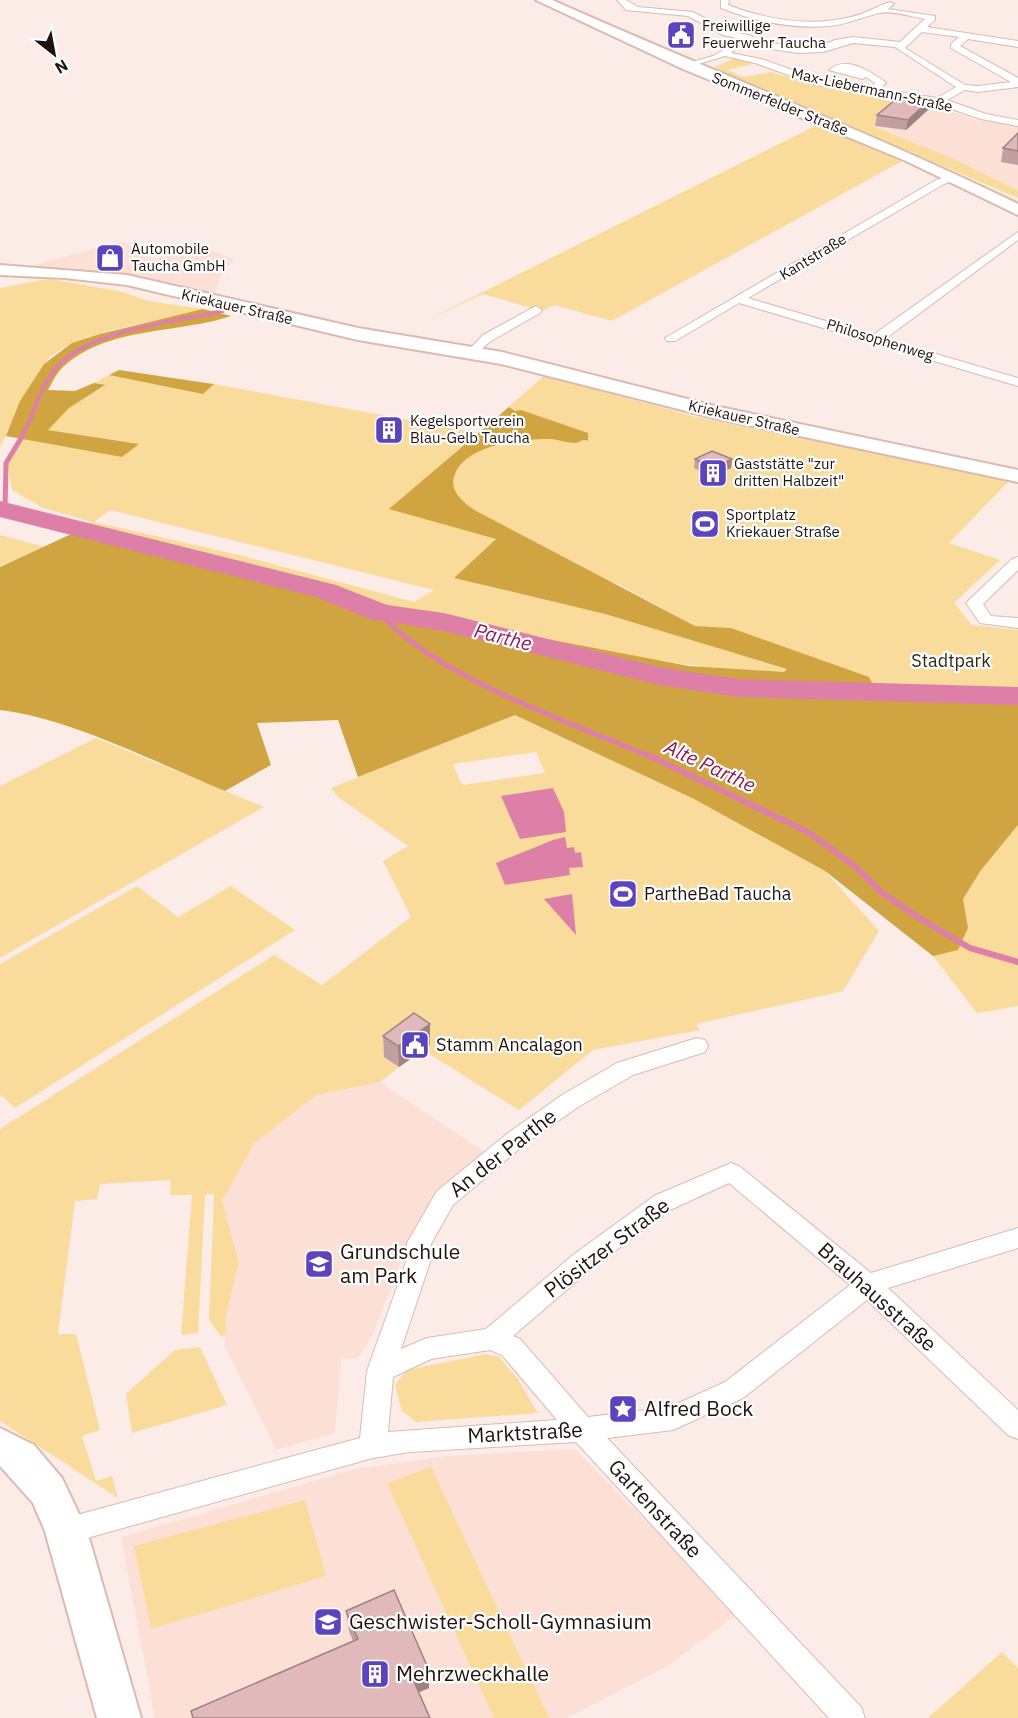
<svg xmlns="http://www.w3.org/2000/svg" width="1018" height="1718" font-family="'IBM Plex Sans',sans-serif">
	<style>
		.built { fill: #fce0d6 }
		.green { fill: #f9db9c; fill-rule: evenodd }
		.forest { fill: #d0a441 }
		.water { fill: #de7fa7 }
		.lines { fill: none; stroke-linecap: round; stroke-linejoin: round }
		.stream-far2 { stroke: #de7fa7; stroke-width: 4 }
		.stream-far1 { stroke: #de7fa7; stroke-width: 5 }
		.stream { stroke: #de7fa7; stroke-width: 6 }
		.river { fill: #de7fa7; fill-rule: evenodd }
		.street-casing { stroke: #deb9ad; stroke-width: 2 }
		.secondary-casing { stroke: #deb9ad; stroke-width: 4 }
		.street { fill: #fff; fill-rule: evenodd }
		.secondary { fill: #fff; fill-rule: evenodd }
		.wall { fill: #c29fa0 }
		.shaded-wall { fill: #9e8282 }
		.building { fill: #e1b9ba; stroke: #9e8282; stroke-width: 1.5 }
		.labels { text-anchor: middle; stroke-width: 4.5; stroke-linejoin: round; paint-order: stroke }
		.far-poi-label { font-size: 15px; fill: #20130f; stroke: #fff; text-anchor: start }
		.far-street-label { font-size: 15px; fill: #20130f; stroke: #fff }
		.park-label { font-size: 18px; fill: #312918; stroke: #fff }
		.poi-label { font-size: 18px; fill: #20130f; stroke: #fff; text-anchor: start }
		.water-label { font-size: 20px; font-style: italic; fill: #8d1d57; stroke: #fff }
		.near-street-label { font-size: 21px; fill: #20130f; stroke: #fff }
		.near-poi-label { font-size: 21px; fill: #20130f; stroke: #fff; text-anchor: start }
	</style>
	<rect width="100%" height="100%" fill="#fbece7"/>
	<!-- built -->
	<g class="built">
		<path d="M902,99l25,4 49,17 42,6v64l-71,-34 -75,-31z"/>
		<path d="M122,241l31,18 54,-11 28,12 -10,8 -6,12 -5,20 -43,-12 -151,-19z"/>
		<path d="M380,1082l106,71 -55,55 -32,59 -28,71 -13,20 -17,1 -6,74 -59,17 -52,-104 2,-29 13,-55 -17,-61 32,-57 62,-49z"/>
		<path d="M575,1449l130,131 31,35 -70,52 -99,51h-412l-34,-181 234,-68 92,-13z"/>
	</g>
	<!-- green -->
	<g class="green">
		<path d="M738,57l94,31 70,11 -29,27 74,30 71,34v8l-305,-130zM739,59l81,27 -49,-14 -27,5 -17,-7 26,-6z"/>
		<path d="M705,67l213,88 100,46v2z"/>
		<path d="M819,124l85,36 -292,161 -58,-16 -12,6 -59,-17 -58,27z"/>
		<path d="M0,272l56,2 -5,5 72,13 25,9 55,8c-42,14 -133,20 -160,56 -18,26 -28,54 -43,82v-159l47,-9 -47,-3z"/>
		<path d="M109,375l93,18 12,-9 265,49 65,-57 153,41 312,64 -60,62 51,17 -46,43 18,22 46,5v73l-137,-3 -150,-72 -36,-2 -75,-41 -124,-46 -42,39 151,36 183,55 -4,4c-77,-2 -153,-18 -229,-32 -160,-31 -316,-72 -473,-112l10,-7 -49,-14 -31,-18 -5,-28 17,-24 98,19 17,-13 -91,-14 21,-22 35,-22 -10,-3zM110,510l324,80 -20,12 -171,-46 -149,-34z"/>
		<path d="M0,535l45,12 -45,19z"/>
		<path d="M515,715l179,84 131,72 54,60 -36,60 -147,33 4,6 -107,20 -74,60 -112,-70 -23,17 15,10 -19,15 -64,13 -62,49 -32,57 17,61 -13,55 -1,18 -4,2 -12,-18 5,-125 -9,1 -7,138 -17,2 11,-140h-22l1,-15 -71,4 -3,15 -22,2 -17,133h18l24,96 -18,6 14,45 16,-5 6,22 -118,-77v-292l274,-174 48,30 89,-68 -28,-56 25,-15 -70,-49 -7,-9zM536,752l9,21 -83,12 -9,-21z"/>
		<path d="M96,738l168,69 -264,151v-172z"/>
		<path d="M1018,825v181l-41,7 -44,-57 25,-7 4,-50 18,-30z"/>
		<path d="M137,886l41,31 53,-31 64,44 -280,178 -15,-14v-130z"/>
		<path d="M200,1347l27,58 -95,28 -6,-39 49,-44z"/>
		<path d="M486,1354l13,3 18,21 21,35 -122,9 -14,-11 -7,-26 12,-15z"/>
		<path d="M431,1467l118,251h-55l-107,-235z"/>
		<path d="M305,1500l21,76 -175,53 -17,-83z"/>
		<path d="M1002,1652l16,16v50h-90z"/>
	</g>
	<!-- forest -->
	<g class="forest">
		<path d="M203,309l28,7c-54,18 -123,10 -168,51 -6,5 -11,16 -15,23l27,1 19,-8 11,2 -36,23 -21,22 91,14 -17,13 -116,-21 14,-35 24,-37 28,-21 28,-9z"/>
		<path d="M119,370l87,13 8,1 -11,10 -94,-19z"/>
		<path d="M509,407l6,4 6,-1 67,23v8c-7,-3 -6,1 -13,2 -7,0 -16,-3 -23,-4 -28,-1 -85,5 -97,35 -7,17 8,28 21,37l219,115 36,2 138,49 12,23 137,3v122l-37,45 -18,29 5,29 -10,22 -25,6 -108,-85 -131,-72 -179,-84 -157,62 -20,-57 -81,3 14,42 -46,26c-66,-27 -155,-73 -225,-81v-143l82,-38 366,91 241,46 95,6 3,-3 -182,-55 -151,-36 42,-39 -107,-30z"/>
	</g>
	<!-- water -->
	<g class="water">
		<path d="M553,788l11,24 2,20 -46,7 -19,-43z"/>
		<path d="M565,837l2,11 7,-1 1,6 6,-1 2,15 -14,1 1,7 -65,10 -9,-22 57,-23z"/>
		<path d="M572,894l4,41 -32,-36z"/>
	</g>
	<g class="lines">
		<!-- stream-far2 -->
		<path class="stream-far2" d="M22,436c12,-20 16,-44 30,-63 30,-43 122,-51 171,-62"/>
		<!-- stream-far1 -->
		<g class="stream-far1">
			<path d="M5,510l1,-47 17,-28"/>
			<path d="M380,613c57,65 190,109 271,144"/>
		</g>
		<!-- stream -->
		<path class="stream" d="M648,755l160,77 48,35 25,25 38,26 51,30 48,14"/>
		<!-- river -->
		<path class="river" d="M0,501l336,84 51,20 57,8 215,54 79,12 280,8v18l-280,-8 -79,-12 -215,-54 -74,-12 -54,-22 -316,-80z"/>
		<!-- street casing -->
		<g class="street-casing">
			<g id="street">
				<path d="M617,0h9l12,7 55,5 36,19 23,5 -2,4 49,7 22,-1 14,-6 18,-3 47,5 25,-23c-12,-2 -33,-9 -46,-6 -16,4 -31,11 -49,13 -37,3 -74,-4 -109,-18v-8h8l-1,5c39,15 82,22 123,12 14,-3 26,-11 39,-15l4,2 -6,5 47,7v4l-8,7 91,14v6l-50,-8 -8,7 58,32v9l-40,5 -13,-2 -18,10 39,14 32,6v6l-37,-7 -44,-15 -121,-19 -61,-22 -30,-7 -40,12v-4l28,-8 23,-13 4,3 -9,7 30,6 57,20 53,9 4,-5 -9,-6 -4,2 -33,-9c18,-15 39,1 55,11l2,2 -6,6 57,9 19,-11 -61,-40 -42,-4 -30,9 -24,1 -57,-8 -4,-3 1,-2h7l-23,-5 -35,-19 -62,-6zM922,32l37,5 -8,7v4l60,34 -33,4 -13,-1 -60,-37z"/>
				<path d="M954,175l5,3 -15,6 -196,114 125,37 145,-103v8l-133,99 133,39v8l-279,-83 -64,38h-8l-2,-3 271,-158z"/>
				<path d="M536,306l6,4 -2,3 -49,28 -18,15 -6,-4 16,-17z"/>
				<path d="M1018,557v13l-35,34 8,12 27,2v10l-38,-5 -14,-20 46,-44z"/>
				<path d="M697,1038l8,2 3,6 -3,6 -72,23 -55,32 -54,38 -71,60 -22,39v15l-30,90 26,-11 59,-9 87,-74 81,-59 77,-33 8,3 132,107 147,-45v20l-130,40 130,122v29l-10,-4 -141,-135 -124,98 -70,32 -66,8 254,269 4,11h-36l-253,-276 -166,10 -37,6 -307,86 -10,-4 -4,-9 4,-9 10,-4 294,-80 7,-67 40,-112v-16l30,-52 71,-58 54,-38 55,-32zM729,1183l121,102 -125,97 -55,25 -82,10 -68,-78 -7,-3 78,-67 79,-59zM490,1350l12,5 55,65 -169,12 5,-55 38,-18z"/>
			</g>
		</g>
		<!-- secondary casing -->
		<g class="secondary-casing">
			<g id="secondary">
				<path d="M536,0h16c155,69 313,130 466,204v11l-112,-54 -223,-92z"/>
				<path d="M0,265l127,10 231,53 144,24 213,54 303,64v12l-304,-64 -213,-54 -143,-24 -231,-55 -62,-7 -65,-3z"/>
				<path d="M0,1428l34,17 28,33 25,53 54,187h-44l-52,-187 -12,-28 -33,-37z"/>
			</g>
		</g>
		<!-- street -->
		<use href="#street" class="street"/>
		<!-- secondary -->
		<use href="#secondary" class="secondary"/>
	</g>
	<!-- wall -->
	<g class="wall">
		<path d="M931,99l-2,10 -23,21 -31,-4 2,-11z"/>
		<path d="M1018,133v32l-17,-3 2,-14z"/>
		<path d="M695,459l36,9 -18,9 -19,-9z"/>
		<path d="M430,1024v21l-31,22 -15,-10 -1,-21z"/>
		<path d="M346,1611l82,57 1,20 -10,4 11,26h-238l-1,-7 162,-70 -4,-10z"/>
	</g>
	<!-- shaded-wall -->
	<g class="shaded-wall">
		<path d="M931,99l-2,10 -23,21 2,-10z"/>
		<path d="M732,459l-1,9 -18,9 1,-9z"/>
		<path d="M430,1024v21l-31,22 -1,-21z"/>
		<path d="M428,1668l1,20 -16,7 -2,-20z"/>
	</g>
	<!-- building -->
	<g class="building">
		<path d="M901,95l30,4 -23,21 -31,-5z"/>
		<path d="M1018,133v18l-15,-3z"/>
		<path d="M712,451l20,8 -18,9 -19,-9z"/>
		<path d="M414,1013l16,11 -32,22 -15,-10z"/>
		<path d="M394,1590l34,78 -17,7 19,43h-237l-2,-7 167,-72 -12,-28z"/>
	</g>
	<!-- icons -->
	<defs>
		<g id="civic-square" transform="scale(1.5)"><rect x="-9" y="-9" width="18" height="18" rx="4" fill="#5b44bd" stroke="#fff"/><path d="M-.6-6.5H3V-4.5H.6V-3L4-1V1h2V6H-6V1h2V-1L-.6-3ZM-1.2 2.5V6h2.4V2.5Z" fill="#fff"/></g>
		<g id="shop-square" transform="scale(1.5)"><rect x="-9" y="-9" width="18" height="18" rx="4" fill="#5b44bd" stroke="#fff"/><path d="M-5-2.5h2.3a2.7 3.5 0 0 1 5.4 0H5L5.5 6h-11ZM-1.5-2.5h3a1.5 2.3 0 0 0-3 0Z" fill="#fff"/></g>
		<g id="building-square" transform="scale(1.5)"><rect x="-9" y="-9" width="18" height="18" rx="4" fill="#5b44bd" stroke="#fff"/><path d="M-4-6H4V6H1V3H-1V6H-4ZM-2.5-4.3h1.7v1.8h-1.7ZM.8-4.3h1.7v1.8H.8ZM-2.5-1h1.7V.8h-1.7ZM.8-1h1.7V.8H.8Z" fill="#fff"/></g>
		<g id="stadium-square" transform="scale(1.5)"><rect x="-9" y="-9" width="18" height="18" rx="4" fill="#5b44bd" stroke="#fff"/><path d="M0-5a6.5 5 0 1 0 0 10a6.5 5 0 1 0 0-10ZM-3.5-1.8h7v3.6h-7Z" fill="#fff"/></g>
		<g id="school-square" transform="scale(1.5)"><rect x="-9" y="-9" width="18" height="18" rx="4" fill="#5b44bd" stroke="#fff"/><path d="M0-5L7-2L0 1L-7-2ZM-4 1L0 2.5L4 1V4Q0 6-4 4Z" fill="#fff"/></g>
		<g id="sight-square" transform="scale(1.5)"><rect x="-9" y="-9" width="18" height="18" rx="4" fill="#5b44bd" stroke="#fff"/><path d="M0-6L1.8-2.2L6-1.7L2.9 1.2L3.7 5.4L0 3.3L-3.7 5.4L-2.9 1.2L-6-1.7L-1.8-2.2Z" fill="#fff"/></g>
	</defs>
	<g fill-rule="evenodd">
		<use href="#civic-square" x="681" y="35"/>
		<use href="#shop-square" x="110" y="258"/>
		<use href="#building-square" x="389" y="430"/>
		<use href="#building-square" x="713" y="473"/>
		<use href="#stadium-square" x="705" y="524"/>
		<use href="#stadium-square" x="623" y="894"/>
		<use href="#civic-square" x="415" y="1045"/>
		<use href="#school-square" x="319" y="1264"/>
		<use href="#sight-square" x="623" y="1409"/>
		<use href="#school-square" x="328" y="1622"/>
		<use href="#building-square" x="375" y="1674"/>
	</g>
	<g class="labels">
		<!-- far-poi labels -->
		<g class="far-poi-label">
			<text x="702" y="31">Freiwillige<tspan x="702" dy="17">Feuerwehr Taucha</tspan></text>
			<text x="131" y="254">Automobile<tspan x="131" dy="17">Taucha GmbH</tspan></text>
			<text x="410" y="426">Kegelsportverein<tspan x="410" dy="17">Blau-Gelb Taucha</tspan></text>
			<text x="734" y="469">Gaststätte "zur<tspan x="734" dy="17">dritten Halbzeit"</tspan></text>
			<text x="726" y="520">Sportplatz<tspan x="726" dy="17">Kriekauer Straße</tspan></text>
		</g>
		<!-- far-street labels -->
		<g class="far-street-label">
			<text transform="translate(872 90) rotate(12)" y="5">Max-Liebermann-Straße</text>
			<text transform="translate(780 104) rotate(22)" y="5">Sommerfelder Straße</text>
			<text transform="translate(813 257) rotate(-31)" y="5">Kantstraße</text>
			<text transform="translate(237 307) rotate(13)" y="5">Kriekauer Straße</text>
			<text transform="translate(880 340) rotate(17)" y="5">Philosophenweg</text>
			<text transform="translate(744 418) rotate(13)" y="5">Kriekauer Straße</text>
		</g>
		<!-- park labels -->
		<g class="park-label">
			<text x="951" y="667">Stadtpark</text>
		</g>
		<!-- poi labels -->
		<g class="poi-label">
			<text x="644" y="900">PartheBad Taucha</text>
			<text x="436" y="1051">Stamm Ancalagon</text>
		</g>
		<!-- water labels -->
		<g class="water-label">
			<text transform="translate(503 637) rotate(14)" y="7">Parthe</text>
			<text transform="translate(710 766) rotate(25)" y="7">Alte Parthe</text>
		</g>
		<!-- near-street labels -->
		<g class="near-street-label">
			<text transform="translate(503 1153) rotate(-38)" y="7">An der Parthe</text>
			<text transform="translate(607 1248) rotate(-37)" y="7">Plösitzer Straße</text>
			<text transform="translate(877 1297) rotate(42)" y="7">Brauhausstraße</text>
			<text transform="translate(525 1433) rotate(-3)" y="7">Marktstraße</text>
			<text transform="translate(655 1509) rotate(47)" y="7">Gartenstraße</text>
		</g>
		<!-- near-poi labels -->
		<g class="near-poi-label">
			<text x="340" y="1259">Grundschule<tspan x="340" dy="24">am Park</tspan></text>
			<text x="644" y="1416">Alfred Bock</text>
			<text x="349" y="1629">Geschwister-Scholl-Gymnasium</text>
			<text x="396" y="1681">Mehrzweckhalle</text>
		</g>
	</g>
	<!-- north arrow -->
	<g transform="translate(54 54) rotate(149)" stroke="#ffffff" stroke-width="4.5" paint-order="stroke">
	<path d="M0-4.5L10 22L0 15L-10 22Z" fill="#20130f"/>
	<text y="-9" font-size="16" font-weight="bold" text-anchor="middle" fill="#20130f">N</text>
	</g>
</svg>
